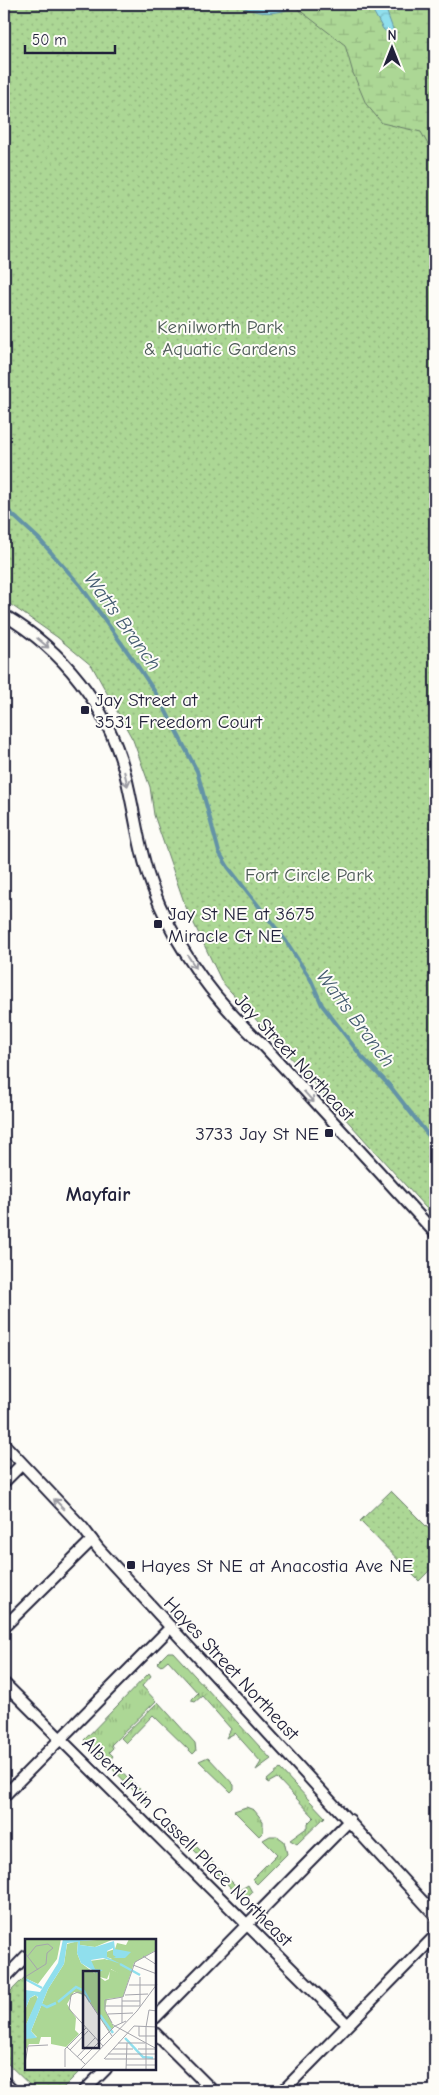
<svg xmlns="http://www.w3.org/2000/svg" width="439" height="2095" font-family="'Comic Neue',sans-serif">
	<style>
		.grass { fill: url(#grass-tufts); stroke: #677c68 }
		.wetland { fill: url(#wetland-marsh); stroke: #677c68 }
		.park { fill: url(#park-dots); stroke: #677c68 }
		.water { fill: url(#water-waves); stroke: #6493a6 }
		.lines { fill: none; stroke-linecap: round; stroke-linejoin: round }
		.stream { stroke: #6493a6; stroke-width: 4 }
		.minor-casing { stroke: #22223b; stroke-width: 14 }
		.minor { stroke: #fdfcf7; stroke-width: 10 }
		.oneway { stroke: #9a9aa2 }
		.poi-dot { fill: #22223b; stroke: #fdfcf7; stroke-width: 2 }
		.labels { text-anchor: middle; stroke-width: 4; stroke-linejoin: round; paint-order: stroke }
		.park-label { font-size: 19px; fill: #4b5856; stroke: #fdfcf7 }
		.poi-label { font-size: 19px; fill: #22223b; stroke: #fdfcf7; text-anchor: start }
		.street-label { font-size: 19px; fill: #22223b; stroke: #fdfcf7 }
		.water-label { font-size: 20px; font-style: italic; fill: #435b70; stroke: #fdfcf7 }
		.neighbourhood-label { font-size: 20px; font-weight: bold; fill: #22223b; stroke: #fdfcf7 }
		.inset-river { fill: none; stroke: #90dfed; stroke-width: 2.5 }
		.inset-road { fill: none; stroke: #a5a5ac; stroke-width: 1 }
		.view { fill: #22223b; fill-opacity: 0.15; stroke: #22223b; stroke-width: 2.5 }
		.inset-edge { fill: none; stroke: #22223b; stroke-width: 2.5 }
	</style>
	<defs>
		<pattern id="grass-tufts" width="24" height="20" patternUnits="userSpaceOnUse" patternTransform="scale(1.25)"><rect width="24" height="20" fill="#acd795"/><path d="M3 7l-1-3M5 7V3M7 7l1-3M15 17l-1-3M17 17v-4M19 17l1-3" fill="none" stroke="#94b881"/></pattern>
		<pattern id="wetland-marsh" width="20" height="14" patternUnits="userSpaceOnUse" patternTransform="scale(1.25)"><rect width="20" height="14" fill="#acd795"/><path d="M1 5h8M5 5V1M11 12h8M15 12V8" fill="none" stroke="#94b881"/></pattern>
		<pattern id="park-dots" width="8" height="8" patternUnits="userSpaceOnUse" patternTransform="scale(1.25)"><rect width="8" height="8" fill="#acd795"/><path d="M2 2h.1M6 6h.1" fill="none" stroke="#94b881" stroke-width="1.8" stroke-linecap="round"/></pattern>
		<pattern id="water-waves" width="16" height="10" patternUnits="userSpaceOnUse" patternTransform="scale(1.25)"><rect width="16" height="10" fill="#90dfed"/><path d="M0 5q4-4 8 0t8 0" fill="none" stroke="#7cbfcc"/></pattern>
	</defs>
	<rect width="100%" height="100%" fill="#fdfcf7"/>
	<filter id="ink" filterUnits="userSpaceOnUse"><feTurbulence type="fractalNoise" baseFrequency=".02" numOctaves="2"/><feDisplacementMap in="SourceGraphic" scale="10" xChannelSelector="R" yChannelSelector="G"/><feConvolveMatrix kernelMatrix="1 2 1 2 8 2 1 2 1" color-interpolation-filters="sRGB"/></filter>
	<g filter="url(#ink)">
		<!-- grass -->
		<g class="grass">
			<path d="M168,1652h5l98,107 -15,11 5,-8 -26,-29 -9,5 5,-9 -29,-33 -7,6 -3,-1v-2l6,-6 -30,-33 -7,6 -4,-3z"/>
			<path d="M149,1673l2,3 -9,10 14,15 -45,44 2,3 -4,4 4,4 -3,4 40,39 -4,4 -62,-63z"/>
			<path d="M158,1702l37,41 1,8 -3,3 -40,-39 -27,28 -5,-5z"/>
			<path d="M208,1757l26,28v4l-3,3 -32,-31z"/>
			<path d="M280,1769l45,48 -28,27 -7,-4 18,-13v-4l6,-6 -37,-39 -9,5 -1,-3z"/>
			<path d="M246,1807l8,3 9,11v11l-4,4 -25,-25z"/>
			<path d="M270,1836h7l7,5 3,13 -30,30 -5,-5 25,-25 -14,-14z"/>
			<path d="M193,1843l47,47 8,-5 4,7 -8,7h-2l-52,-53z"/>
		</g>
		<!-- wetland -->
		<path class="wetland" d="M295,4h140v189l-73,-72 -68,-115z"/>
		<!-- park -->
		<g class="park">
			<path d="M4,4h233l47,6 10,-4 51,39 8,28 13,31 16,19 39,9 14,25v1061l-213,-236 -37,-77 -31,-90 -4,-28 -17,-47 -41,-74 -35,-29 -53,-37z"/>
			<path d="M391,1491l44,44v30l-16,16 -59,-60z"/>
			<path d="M26,1976v93h56l-22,22h-24l-32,-31v-62z"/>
		</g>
		<!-- water -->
		<g class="water">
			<path d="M237,4h59c-14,13 -44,10 -59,0z"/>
			<path d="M369,4h15l10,28 -3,4 -8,-7z"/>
		</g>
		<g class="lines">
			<!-- stream -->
			<path class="stream" d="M4,507l35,32 41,46 59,83 20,30 38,73 22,81 9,15 58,74 25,39 11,25 40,52 28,29 45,58"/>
			<!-- minor casing -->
			<g class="minor-casing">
				<g id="minor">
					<path d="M4,615c59,35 103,90 121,158 10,38 13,76 27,113 23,62 64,116 112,160l171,187"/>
					<path d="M4,1444l79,84 15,20 337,367"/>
					<path d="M4,1482l18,-18"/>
					<path d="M4,1627l88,-87"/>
					<path d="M4,1683l343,341"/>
					<path d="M4,1796l167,-169"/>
					<path d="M4,1979l22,-23"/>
					<path d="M155,2018l195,-198"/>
					<path d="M155,2033l58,58"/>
					<path d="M4,2082l9,9"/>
					<path d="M84,2091l22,-22"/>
					<path d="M283,2091l152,-155"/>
				</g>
			</g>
			<!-- minor -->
			<use href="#minor" class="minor"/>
		</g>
		<!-- one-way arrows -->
		<defs><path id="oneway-shaft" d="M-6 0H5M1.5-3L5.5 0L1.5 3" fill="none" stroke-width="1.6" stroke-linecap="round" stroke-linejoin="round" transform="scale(1.25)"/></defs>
		<g class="oneway">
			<use href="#oneway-shaft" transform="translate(43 643) rotate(40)"/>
			<use href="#oneway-shaft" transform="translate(126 779) rotate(77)"/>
			<use href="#oneway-shaft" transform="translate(192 962) rotate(57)"/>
			<use href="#oneway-shaft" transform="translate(309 1097) rotate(48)"/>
			<use href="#oneway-shaft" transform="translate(59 1504) rotate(-135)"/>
		</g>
	</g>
	<!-- markers -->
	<g class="poi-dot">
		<rect x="80" y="705" width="10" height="10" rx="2.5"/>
		<rect x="153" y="919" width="10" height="10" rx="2.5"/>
		<rect x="324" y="1128" width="10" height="10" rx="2.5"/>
		<rect x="126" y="1560" width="10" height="10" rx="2.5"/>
	</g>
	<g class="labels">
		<!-- park labels -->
		<g class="park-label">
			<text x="220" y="333">Kenilworth Park<tspan x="220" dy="22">&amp; Aquatic Gardens</tspan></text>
			<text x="309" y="881">Fort Circle Park</text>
		</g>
		<!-- poi labels -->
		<g class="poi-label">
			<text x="95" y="706">Jay Street at<tspan x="95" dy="22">3531 Freedom Court</tspan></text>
			<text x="168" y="920">Jay St NE at 3675<tspan x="168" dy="22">Miracle Ct NE</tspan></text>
			<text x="319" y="1140" text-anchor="end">3733 Jay St NE</text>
			<text x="141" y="1572">Hayes St NE at Anacostia Ave NE</text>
		</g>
		<!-- street labels -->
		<g class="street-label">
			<text transform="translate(295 1057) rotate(47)" y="7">Jay Street Northeast</text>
			<text transform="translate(232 1668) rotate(47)" y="7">Hayes Street Northeast</text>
			<text transform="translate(188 1841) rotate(45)" y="7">Albert Irvin Cassell Place Northeast</text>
		</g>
		<!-- water labels -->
		<g class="water-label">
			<text transform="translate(123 621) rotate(54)" y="7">Watts Branch</text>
			<text transform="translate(356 1018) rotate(53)" y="7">Watts Branch</text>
		</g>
		<!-- neighbourhood labels -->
		<g class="neighbourhood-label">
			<text x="98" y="1201">Mayfair</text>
		</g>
	</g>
	<!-- overview -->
	<g transform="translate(25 1939)">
		<rect width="131" height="131" fill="#fdfcf7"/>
		<path d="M11,56l2,4 -13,28v-17l5,-12z" fill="#acd795"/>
		<path d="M80,20l8,4 8,12 -10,-6 -4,10 -11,-3 -7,-15z" fill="#acd795"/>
		<path d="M0,0h36l-4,20 -19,25 -13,-6zM89,0l-19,8 -15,-2v-4zM104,0h27v11l-22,13 -11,34 -16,2 -2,11 9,17 -5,4 -23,-35 -12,-4 -7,12 9,14 -1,12 4,4 -13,13 -15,-3v-7h-10l-2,7h-10l-4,7v-13l12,-1 -6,-6 17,-42 16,-25 3,-20 11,-3 -1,12 4,10 24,18 4,-2 1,-10 9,4 -13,-13 6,-1 -5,-2 -1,-5 9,-3 2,-6 9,2z" fill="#acd795"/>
		<path d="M38,0h44l-27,2v4l15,2 19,-6 1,8 16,3 -6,6h-12l3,-1 -3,-2v-7l-6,3v6l14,7 -18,-6 -12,2 4,9 8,1 -6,3 -16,-10 -4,-10 1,-11 -11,1 -3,21 -16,25 -17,42 6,7 -12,1v-12l13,-30 -3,-2 -5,3 -5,12v-20l15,2 18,-29z" fill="#90dfed"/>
		<path class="inset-river" d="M95,25l20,11M0,40l17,9M33,63l18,-15 8,4 6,11M16,65l6,3 9,-4M75,76l13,18M100,99l18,19 10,1"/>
		<path class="inset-road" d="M0,14l13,17M118,17l14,9M108,26l24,9M0,38l21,-13 1,-11 6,-5 -5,-4 -12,2 -9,11M104,46h26M100,56l23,-1M97,62h18M80,67h35M115,67v-29M83,75l25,-1M101,82l-11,5 42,23M87,84l-7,-13v-10l18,-3 12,-35 22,-12M97,84v-25M114,87v10h18M93,104h27M78,107l-34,-37 2,-14 7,-3 7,3 27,41M42,108l18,17M88,110h20M113,110h18M45,111l18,-19M83,115h49M52,118l18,-19M79,120l30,-33 23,1M80,120h52M56,121l34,-34 -3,-2M0,124l3,-17 20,-1M101,126h31M40,128v-18l21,-21M55,131l57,-59 20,-27M101,131l1,-27M121,131v-43l3,-17 8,1"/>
		<path class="view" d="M58,32h16v77h-16z"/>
		<rect width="131" height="131" class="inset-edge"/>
	</g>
	<!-- margin -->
	<rect width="439" height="2095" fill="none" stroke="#fdfcf7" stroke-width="20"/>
	<rect x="10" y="10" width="419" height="2075" fill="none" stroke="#22223b" stroke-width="2" filter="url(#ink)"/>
	<!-- north arrow -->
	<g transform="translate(392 48)" stroke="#fdfcf7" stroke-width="4" paint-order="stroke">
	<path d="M0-4L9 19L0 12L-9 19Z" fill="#22223b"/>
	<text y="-8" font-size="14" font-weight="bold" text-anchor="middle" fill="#22223b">N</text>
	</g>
	<!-- scale -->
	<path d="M25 45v8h90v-8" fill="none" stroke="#22223b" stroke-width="2.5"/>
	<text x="32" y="45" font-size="15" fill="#22223b" stroke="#fdfcf7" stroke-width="4" paint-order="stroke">50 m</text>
</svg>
